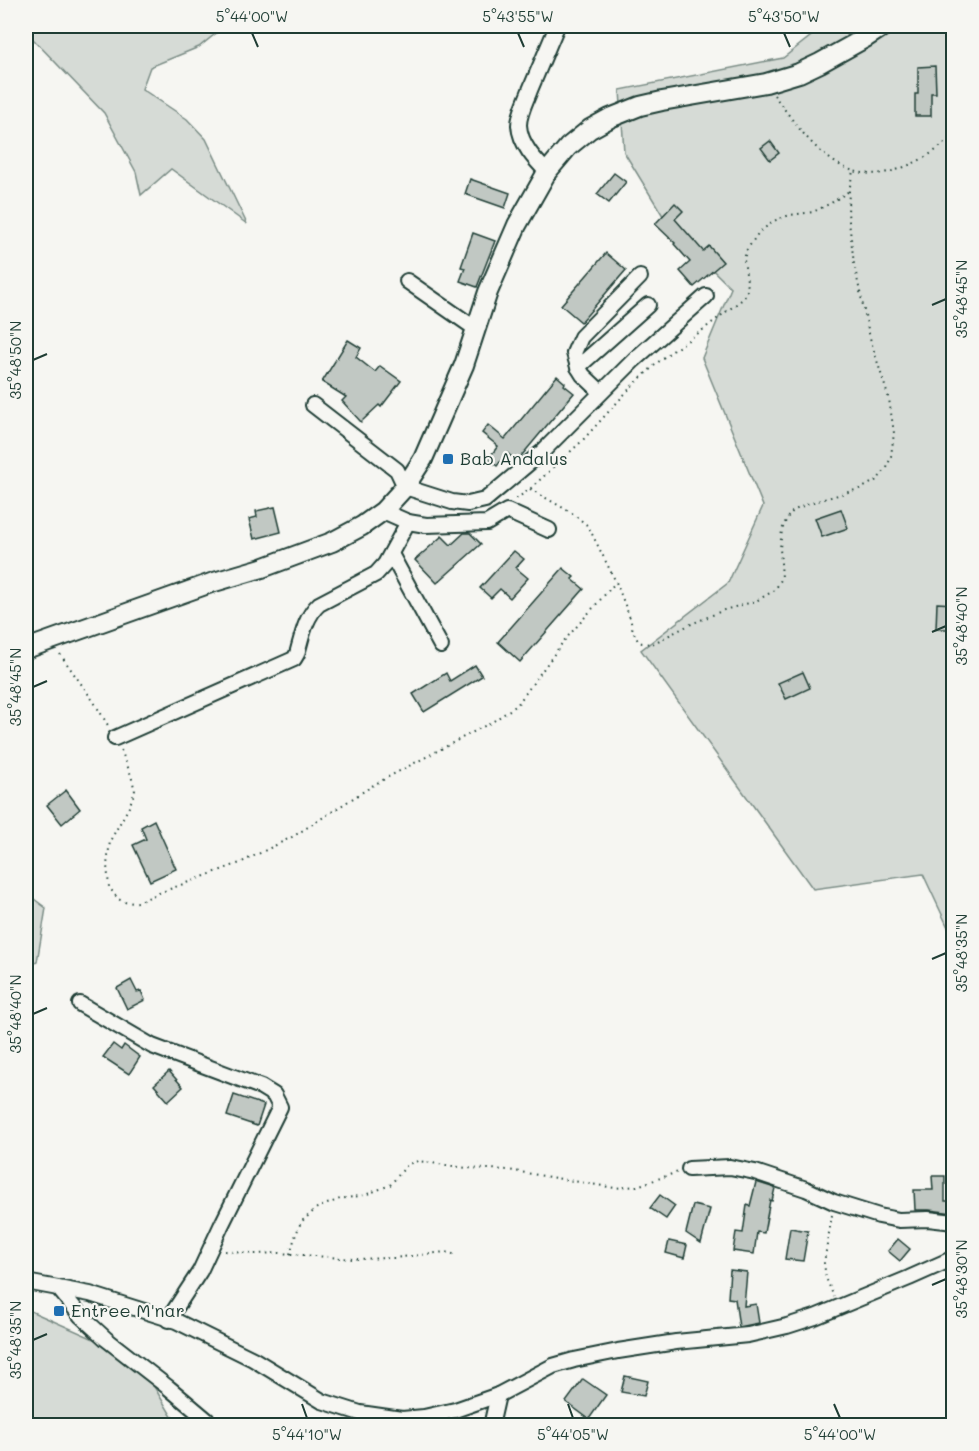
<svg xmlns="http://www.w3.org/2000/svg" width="979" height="1451" font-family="Mali,sans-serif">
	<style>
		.green { fill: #d6dbd6; stroke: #7a8c85; stroke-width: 1.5 }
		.building { fill: #c1c8c3; stroke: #1f3d34; stroke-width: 1.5 }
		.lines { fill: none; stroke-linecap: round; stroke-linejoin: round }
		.minor-casing { stroke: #1f3d34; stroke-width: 18 }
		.major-casing { stroke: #1f3d34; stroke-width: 22 }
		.path { stroke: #1f3d34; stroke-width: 2; stroke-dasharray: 1.5 4.5; stroke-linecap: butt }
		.minor { stroke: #f6f6f2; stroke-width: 14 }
		.major { stroke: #f6f6f2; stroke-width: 18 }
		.ticks { fill: none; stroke: #1f3d34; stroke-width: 2 }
		.poi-dot { fill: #1f6fb2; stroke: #f6f6f2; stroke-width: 2 }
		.labels { text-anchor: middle; stroke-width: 4.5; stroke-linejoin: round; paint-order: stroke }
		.poi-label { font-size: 18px; fill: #1f3d34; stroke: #f6f6f2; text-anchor: start }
		.neatline { fill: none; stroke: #1f3d34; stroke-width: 2 }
		.ticks-label { font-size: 15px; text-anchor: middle; fill: #1f3d34 }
	</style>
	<rect width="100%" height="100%" fill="#f6f6f2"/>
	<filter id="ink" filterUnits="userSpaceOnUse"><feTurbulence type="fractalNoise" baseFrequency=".0167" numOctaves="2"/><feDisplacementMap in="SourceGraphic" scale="12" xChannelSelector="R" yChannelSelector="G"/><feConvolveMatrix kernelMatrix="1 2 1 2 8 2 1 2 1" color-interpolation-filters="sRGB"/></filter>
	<g filter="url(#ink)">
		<!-- green -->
		<g class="green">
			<path d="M26,26h199l-26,21 -49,20 -8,22 45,30 19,20 41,85 -76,-55 -30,26 -5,-23 -32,-59 -71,-74 -7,-9z"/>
			<path d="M824,26h129v912l-30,-64 -110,15 -172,-239 87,-67 35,-77 -61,-148 29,-70 -60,-59 -47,-77 -4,-62 163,-32z"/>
			<path d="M26,893l20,15 -9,54 -11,6z"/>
			<path d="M26,1309l111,49 40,67h-151z"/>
		</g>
		<!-- building -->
		<g class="building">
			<path d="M935,66l1,27h-5v23h-16v-22h3v-27z"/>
			<path d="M770,141l9,12 -9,7 -9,-12z"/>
			<path d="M614,173l12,9 -17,21 -12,-9z"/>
			<path d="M470,179l40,14 -5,15 -40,-14z"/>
			<path d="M675,203l8,8 -8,8 28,32 6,-5 14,16 -29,25 -14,-16 10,-9 -16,-18 1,-1 -20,-19z"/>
			<path d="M473,233l22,8 -18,46 -17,-6 5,-13 -4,-1z"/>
			<path d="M606,253l20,17 -45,52 -20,-17z"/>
			<path d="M348,340l13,8 -5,9 19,15 5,-6 21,15 -20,26 -2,-2 -18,17 -19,-21 4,-4 -24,-15z"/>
			<path d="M557,376l8,7 -1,2 10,8 -57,68 -10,-8 -10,13 -9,-7 10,-13 -16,-13 6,-8 17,14z"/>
			<path d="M275,507l6,25 -27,7 -5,-20 8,-2 -1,-6z"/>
			<path d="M841,509l7,19 -26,9 -7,-19z"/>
			<path d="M464,533h6l11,11 -44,39 -22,-23 27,-24 9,9z"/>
			<path d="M514,551l10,8 -8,9 12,10 -18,20 -10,-9 -9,9 -11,-10z"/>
			<path d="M563,568l11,9 -2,2 12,10 -64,73 -22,-20z"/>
			<path d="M937,603l17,1v25h-18z"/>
			<path d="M475,665l7,11 -58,36 -11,-18 33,-21 4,8z"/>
			<path d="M803,672l7,16 -24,11 -8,-16z"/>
			<path d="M66,790l14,19 -18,15 -15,-19z"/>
			<path d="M154,820l22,49 -26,12 -17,-36 13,-6 -5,-12z"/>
			<path d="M131,980l6,12 4,-1 4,9 -18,9 -10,-21z"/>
			<path d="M113,1044l8,6 3,-5 16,12 -11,17 -26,-17z"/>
			<path d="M169,1071l14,16 -15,14 -14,-16z"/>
			<path d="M234,1095l30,10 -7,21 -30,-10z"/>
			<path d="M932,1176h13v25h9v12l-25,-3h-14l-1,-20h19z"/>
			<path d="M756,1182l19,6 -3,13 -2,-1 -6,33 -7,-1 -3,22 -21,-3 3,-19 7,1 4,-28 3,1z"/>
			<path d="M660,1195l15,11 -9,13 -16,-11z"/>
			<path d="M693,1205l17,4 -9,34 -15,-10z"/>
			<path d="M790,1228l18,3 -5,30 -18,-2z"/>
			<path d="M898,1239l12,10 -10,12 -12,-10z"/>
			<path d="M669,1241l18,4 -3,13 -18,-5z"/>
			<path d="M730,1270l17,2 -3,34 12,-2 3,19 -20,4 -4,-28 -7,-1z"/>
			<path d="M625,1376l23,5 -4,15 -23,-4z"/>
			<path d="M583,1379l23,16 -17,24 -23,-17z"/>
		</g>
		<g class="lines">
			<!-- minor casing -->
			<g class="minor-casing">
				<g id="minor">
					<path d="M547,172c-12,-12 -27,-28 -28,-47 0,-11 7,-24 11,-35 9,-21 18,-43 27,-64"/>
					<path d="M407,281l69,48"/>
					<path d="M578,367l70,-62"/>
					<path d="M601,392l-18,-17 -5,-8 -4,-14 7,-16 59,-60"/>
					<path d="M313,405l84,65 8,17 47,15 16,2 17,-4 56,-47 93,-93 72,-64"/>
					<path d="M383,511l25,11 18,3 61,-2 20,-12 42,19"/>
					<path d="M391,554l50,92"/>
					<path d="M115,738l179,-79 3,-5c5,-17 8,-37 22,-50l57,-30 9,-10 23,-42"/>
					<path d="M80,1004l72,42 109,41 13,8 6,12 -59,119 -21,45 -32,49"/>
					<path d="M689,1169l41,-2 25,5 51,17 28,13 45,14 20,4 29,-1 26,3"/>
					<path d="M26,1282l64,12 86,27 77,38 69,42 38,12 42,6 22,-2 31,-7 43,-15 55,-29 21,-6 44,-9 58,-9 72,-7 39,-9 28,-9 94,-39 45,-20"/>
					<path d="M59,1289l22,27 25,23 63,49 38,32 3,6"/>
					<path d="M491,1426l7,-31"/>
				</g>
			</g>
			<!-- major casing -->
			<g class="major-casing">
				<path id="major" d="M26,649l185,-66 51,-15 70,-26 30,-16 21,-15 22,-24 18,-28 41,-94 24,-73 29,-67 30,-53 21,-25 22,-18 20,-11 30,-12 22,-5 104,-18 33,-10 21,-10 47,-26 17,-11"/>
			</g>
			<!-- path -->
			<g class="path">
				<path d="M774,95c31,42 65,95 125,74 22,-8 39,-18 55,-35"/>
				<path d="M530,489l42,24 16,13 28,56 14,36 3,13 5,10 4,2 10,1 37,-19 35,-15 32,-9 19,-11 7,-12 -2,-30 2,-18 5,-12 6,-7 14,-7 55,-16 15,-8 10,-12 4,-12 3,-23 -5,-34 -19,-61 -16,-74 -6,-51 1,-22 4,-20"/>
				<path d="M516,499l14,-10 51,-47 52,-57 32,-29 35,-24 44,-34 4,-10 -4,-28 2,-9 13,-19 17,-12 14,-5 23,-3 18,-9 18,-12"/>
				<path d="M60,654l34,48 15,25"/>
				<path d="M121,750l10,25 4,16 -6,16 -19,34 -3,24 2,22 9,12 9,4 11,-1 21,-9 81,-30 54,-27 81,-52 117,-62 25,-17 46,-63 53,-60"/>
				<path d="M832,1215l-8,48 2,15 8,19"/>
				<path d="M225,1251l29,3 25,-1 74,6 41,-1 51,-6 12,3"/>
				<path d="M290,1254l5,-17 6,-15 16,-14 23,-9 25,-4 25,-10 18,-21 10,-3 48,7 42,2 107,18 22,-2 41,-14"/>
			</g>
			<!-- minor -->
			<use href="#minor" class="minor"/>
			<!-- major -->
			<use href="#major" class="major"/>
		</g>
	</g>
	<!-- ticks -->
	<path class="ticks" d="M252,33l6,14M518,33l6,14M784,33l6,14M932,305l14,-6M33,360l14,-6M932,632l14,-6M33,687l14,-6M932,959l14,-6M33,1014l14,-6M932,1285l14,-6M33,1340l14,-6M302,1404l5,14M568,1404l5,14M834,1404l6,14"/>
	<!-- markers -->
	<g class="poi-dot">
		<rect x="442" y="453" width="12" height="12" rx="3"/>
		<rect x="53" y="1305" width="12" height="12" rx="3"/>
	</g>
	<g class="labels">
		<!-- poi labels -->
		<g class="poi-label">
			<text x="460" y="465">Bab Andalus</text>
			<text x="71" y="1317">Entree M'nar</text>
		</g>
	</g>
	<!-- margin -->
	<rect width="979" height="1451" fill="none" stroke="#f6f6f2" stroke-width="66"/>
	<rect x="33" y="33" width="913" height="1385" class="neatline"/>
	<g class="ticks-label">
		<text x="252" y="22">5°44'00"W</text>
		<text x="518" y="22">5°43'55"W</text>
		<text x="784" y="22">5°43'50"W</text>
		<text transform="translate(962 299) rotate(-90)" y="5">35°48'45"N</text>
		<text transform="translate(16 360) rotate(-90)" y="5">35°48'50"N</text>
		<text transform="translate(962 626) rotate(-90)" y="5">35°48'40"N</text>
		<text transform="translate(16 687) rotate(-90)" y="5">35°48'45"N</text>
		<text transform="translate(962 953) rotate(-90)" y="5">35°48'35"N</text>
		<text transform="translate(16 1014) rotate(-90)" y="5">35°48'40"N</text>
		<text transform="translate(962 1279) rotate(-90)" y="5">35°48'30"N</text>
		<text transform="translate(16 1340) rotate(-90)" y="5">35°48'35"N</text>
		<text x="307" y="1440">5°44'10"W</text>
		<text x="573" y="1440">5°44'05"W</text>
		<text x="840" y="1440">5°44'00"W</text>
	</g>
</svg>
